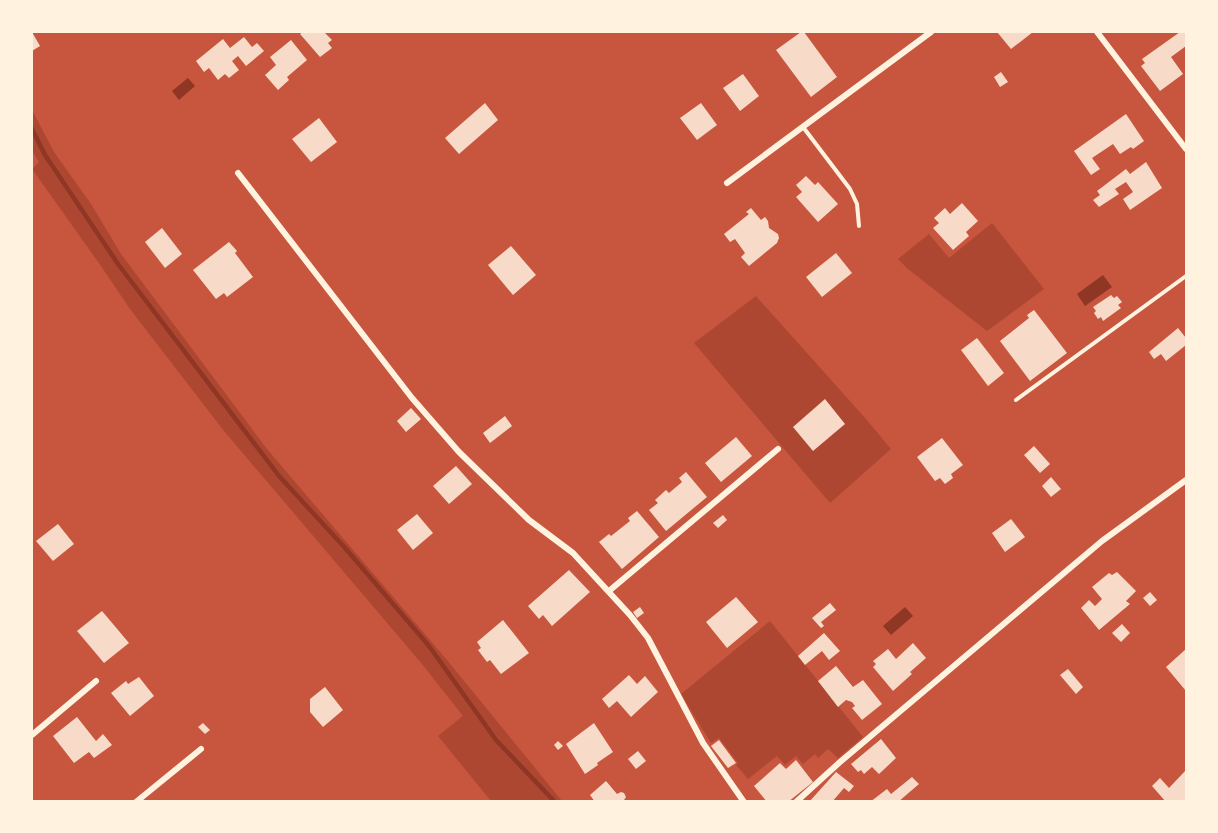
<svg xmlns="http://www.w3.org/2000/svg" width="1218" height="833" font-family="Inter,sans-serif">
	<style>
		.green { fill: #ae4732 }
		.water { fill: #8f3625 }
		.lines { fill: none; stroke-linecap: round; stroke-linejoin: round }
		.stream { stroke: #8f3625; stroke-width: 4.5 }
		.building { fill: #f7dbc8 }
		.service { stroke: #fff3e0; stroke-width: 4 }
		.minor { stroke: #fff3e0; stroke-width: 6 }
	</style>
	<rect width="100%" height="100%" fill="#c8553d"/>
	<!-- green -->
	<g class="green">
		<path d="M32,110l22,42 37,52 30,50 146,195 180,211 115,141h-71l-53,-65 25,-20 -41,-52 -198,-233 -94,-122 -29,-43 -69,-97 7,-7 -7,-11z"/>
		<path d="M992,223l52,66 -57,42 -79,-62 -10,-10 31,-25 20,24z"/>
		<path d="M756,296l110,123 25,30 -61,54 -136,-160z"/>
		<path d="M770,621l93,116 -25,21 -10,-9 -10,9 -3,-4 -12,10 -7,-8 -11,9 -8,-9 -29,23 -12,-14 2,-2 -19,-25 -8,5 -30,-49z"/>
	</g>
	<!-- water -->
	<g class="water">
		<path d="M188,78l7,8 -16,14 -7,-9z"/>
		<path d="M1103,275l9,12 -27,19 -8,-12z"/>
		<path d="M905,607l8,9 -22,19 -8,-9z"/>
	</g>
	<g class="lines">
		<!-- stream -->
		<path class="stream" d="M32,129l13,26 73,109 161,212 67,73 83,97 67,94 59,62"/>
	</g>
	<!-- building -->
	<g class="building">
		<path d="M32,32l8,14 -8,5z"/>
		<path d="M303,32h21l8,8 -4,3 4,5 -12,9 -20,-23z"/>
		<path d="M801,32h3l33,45 -26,20 -35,-47z"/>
		<path d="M997,32h36l-22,17z"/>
		<path d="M1180,32h6v14l-15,11 12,17 -23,17 -19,-25 4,-3 -3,-4z"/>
		<path d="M244,37l8,10 5,-4 7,8 -18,15 -8,-10 -6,5 7,9 -10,8 -4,-4 -7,6 -9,-12 -5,4 -8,-11 27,-22 7,9z"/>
		<path d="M291,40l16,20 -20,17 2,3 -11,10 -13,-15 11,-10 -6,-8z"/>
		<path d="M1001,72l7,10 -8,5 -6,-10z"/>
		<path d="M743,74l16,22 -19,15 -17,-23z"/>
		<path d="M485,103l13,17 -39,34 -14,-16z"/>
		<path d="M701,103l16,22 -20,15 -17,-22z"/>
		<path d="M1126,114l18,27 -11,8 -2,-2 -11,7 -7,-10 -21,14 8,11 -9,6 -17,-24z"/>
		<path d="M319,118l18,24 -26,20 -19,-23z"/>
		<path d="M1146,162l16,26 -32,22 -7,-11 10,-7 -7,-10 -11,7 4,5 -20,13 -6,-7 7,-5 -3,-4 29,-22 4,5z"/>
		<path d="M806,176l9,9 3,-3 20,22 -20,18 -22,-25 6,-5 -6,-7z"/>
		<path d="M962,203l16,18 -12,11 3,4 -16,14 -20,-22 6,-5 -5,-5 11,-10 5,6z"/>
		<path d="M751,208l10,12 4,-3 3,4 1,7 9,6 1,4 -2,5 -28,23 -8,-9 4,-4 -10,-14 -5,3 -6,-8 25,-20 -3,-2z"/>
		<path d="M162,228l20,26 -17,14 -20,-26z"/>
		<path d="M229,242l8,9 -2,2 18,24 -26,20 -3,-4 -8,6 -23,-29z"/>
		<path d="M511,246l25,29 -23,20 -25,-30z"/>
		<path d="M836,253l16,20 -30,24 -16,-20z"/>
		<path d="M1111,295l3,3 3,-2 5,6 -4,3 3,3 -18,13 -2,-4 -3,2 -4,-6 2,-2 -3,-4z"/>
		<path d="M1034,310l33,43 -37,28 -30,-40 29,-23 -2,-3z"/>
		<path d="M1178,328l8,10v7l-20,16 -5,-7 -7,5 -5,-7z"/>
		<path d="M977,338l27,35 -16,13 -27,-36z"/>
		<path d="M825,399l20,25 -32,27 -20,-24z"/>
		<path d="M411,408l10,11 -15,13 -9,-11z"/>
		<path d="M505,416l7,10 -22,17 -7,-10z"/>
		<path d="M736,437l16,19 -31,26 -16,-19z"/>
		<path d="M942,438l21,27 -12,9 2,4 -8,6 -5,-6 -5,3 -18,-24z"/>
		<path d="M1034,446l16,18 -10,9 -16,-18z"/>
		<path d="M456,466l16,18 -23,20 -16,-18z"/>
		<path d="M686,472l21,25 -41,34 -17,-21 9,-7 -3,-3 11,-10 3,3 13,-11 -3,-4z"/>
		<path d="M1051,477l10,12 -10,8 -9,-11z"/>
		<path d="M637,511l22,26 -37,32 -23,-27 10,-8 2,2 19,-15 -2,-3z"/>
		<path d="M417,514l16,19 -20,17 -16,-20z"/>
		<path d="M723,515l4,5 -9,8 -5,-5z"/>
		<path d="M1011,519l14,18 -20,15 -13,-19z"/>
		<path d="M58,524l16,20 -21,17 -17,-20z"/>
		<path d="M569,570l21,22 -38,34 -9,-11 -4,4 -11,-13z"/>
		<path d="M1117,572l19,19 -10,10 4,3 -31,26 -18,-22 8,-8 6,6 7,-7 -10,-12 17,-14 3,2z"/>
		<path d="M1150,592l7,8 -7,6 -7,-8z"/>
		<path d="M736,597l22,25 -31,26 -21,-26z"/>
		<path d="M830,603l6,7 -15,12 3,4 -3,2 -9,-10z"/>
		<path d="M640,607l4,6 -7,5 -4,-6z"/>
		<path d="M102,611l27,32 -25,20 -27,-32z"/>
		<path d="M503,620l26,33 -28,21 -11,-14 -3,2 -9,-12 3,-2 -4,-6z"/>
		<path d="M1122,624l8,9 -9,9 -9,-9z"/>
		<path d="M824,633l16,18 -11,9 -7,-9 -17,14 -7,-9z"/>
		<path d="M913,643l13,15 -16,14 2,2 -19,17 -20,-24 3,-3 -3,-3 15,-12 8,10z"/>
		<path d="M1186,649v42l-20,-24z"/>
		<path d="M836,666l17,21 10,-7 19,24 -20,16 -10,-12 3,-2 -3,-4 -6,-2 -8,7 -20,-26z"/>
		<path d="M1068,669l15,18 -7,7 -16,-19z"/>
		<path d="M629,675l8,9 8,-8 13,16 -27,25 -14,-16 -8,7 -7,-9z"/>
		<path d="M139,677l15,19 -24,20 -19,-23 15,-12 2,3z"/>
		<path d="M325,687l18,23 -20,17 -13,-15v-13z"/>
		<path d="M77,717l19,24 7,-7 9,11 -18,13 -5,-6 -15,11 -21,-27z"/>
		<path d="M203,723l7,7 -5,4 -7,-7z"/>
		<path d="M594,723l19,29 -16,11 1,2 -13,9 -19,-30z"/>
		<path d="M881,739l15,19 -17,16 -7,-7 -8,7 -3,-4 -3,2 -7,-8z"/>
		<path d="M719,740l17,23 -8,5 -17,-22z"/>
		<path d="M558,741l5,5 -5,4 -4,-5z"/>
		<path d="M638,751l8,10 -10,8 -8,-10z"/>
		<path d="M796,760l17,22 -25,20h-21l-13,-16 26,-23 6,6z"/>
		<path d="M1186,770v32h-20l-14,-16 8,-8 9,10z"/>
		<path d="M836,772l18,14 -5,6 -5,-4 -12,14h-23z"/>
		<path d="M912,777l7,7 -21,18h-28l17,-13 4,5z"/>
		<path d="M606,781l11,13 4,-2 3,1 2,4 -2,3 1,2h-30l-5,-7z"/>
	</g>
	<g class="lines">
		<!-- service -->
		<g class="service">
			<path d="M803,127l47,62 7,15 2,22"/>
			<path d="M1016,400l170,-124"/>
		</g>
		<!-- minor -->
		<g class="minor">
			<path d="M1097,32l89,117"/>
			<path d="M238,173l174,225 47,54 70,68 44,33 57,62 18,23 55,105 41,59"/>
			<path d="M727,183l204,-151"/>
			<path d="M609,591l169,-142"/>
			<path d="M32,735l64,-54"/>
			<path d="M136,802l65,-53"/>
			<path d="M796,802l44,-40 262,-221 84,-61"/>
		</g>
	</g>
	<!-- border -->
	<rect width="1218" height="833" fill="none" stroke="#fff3e0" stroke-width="66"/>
</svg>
